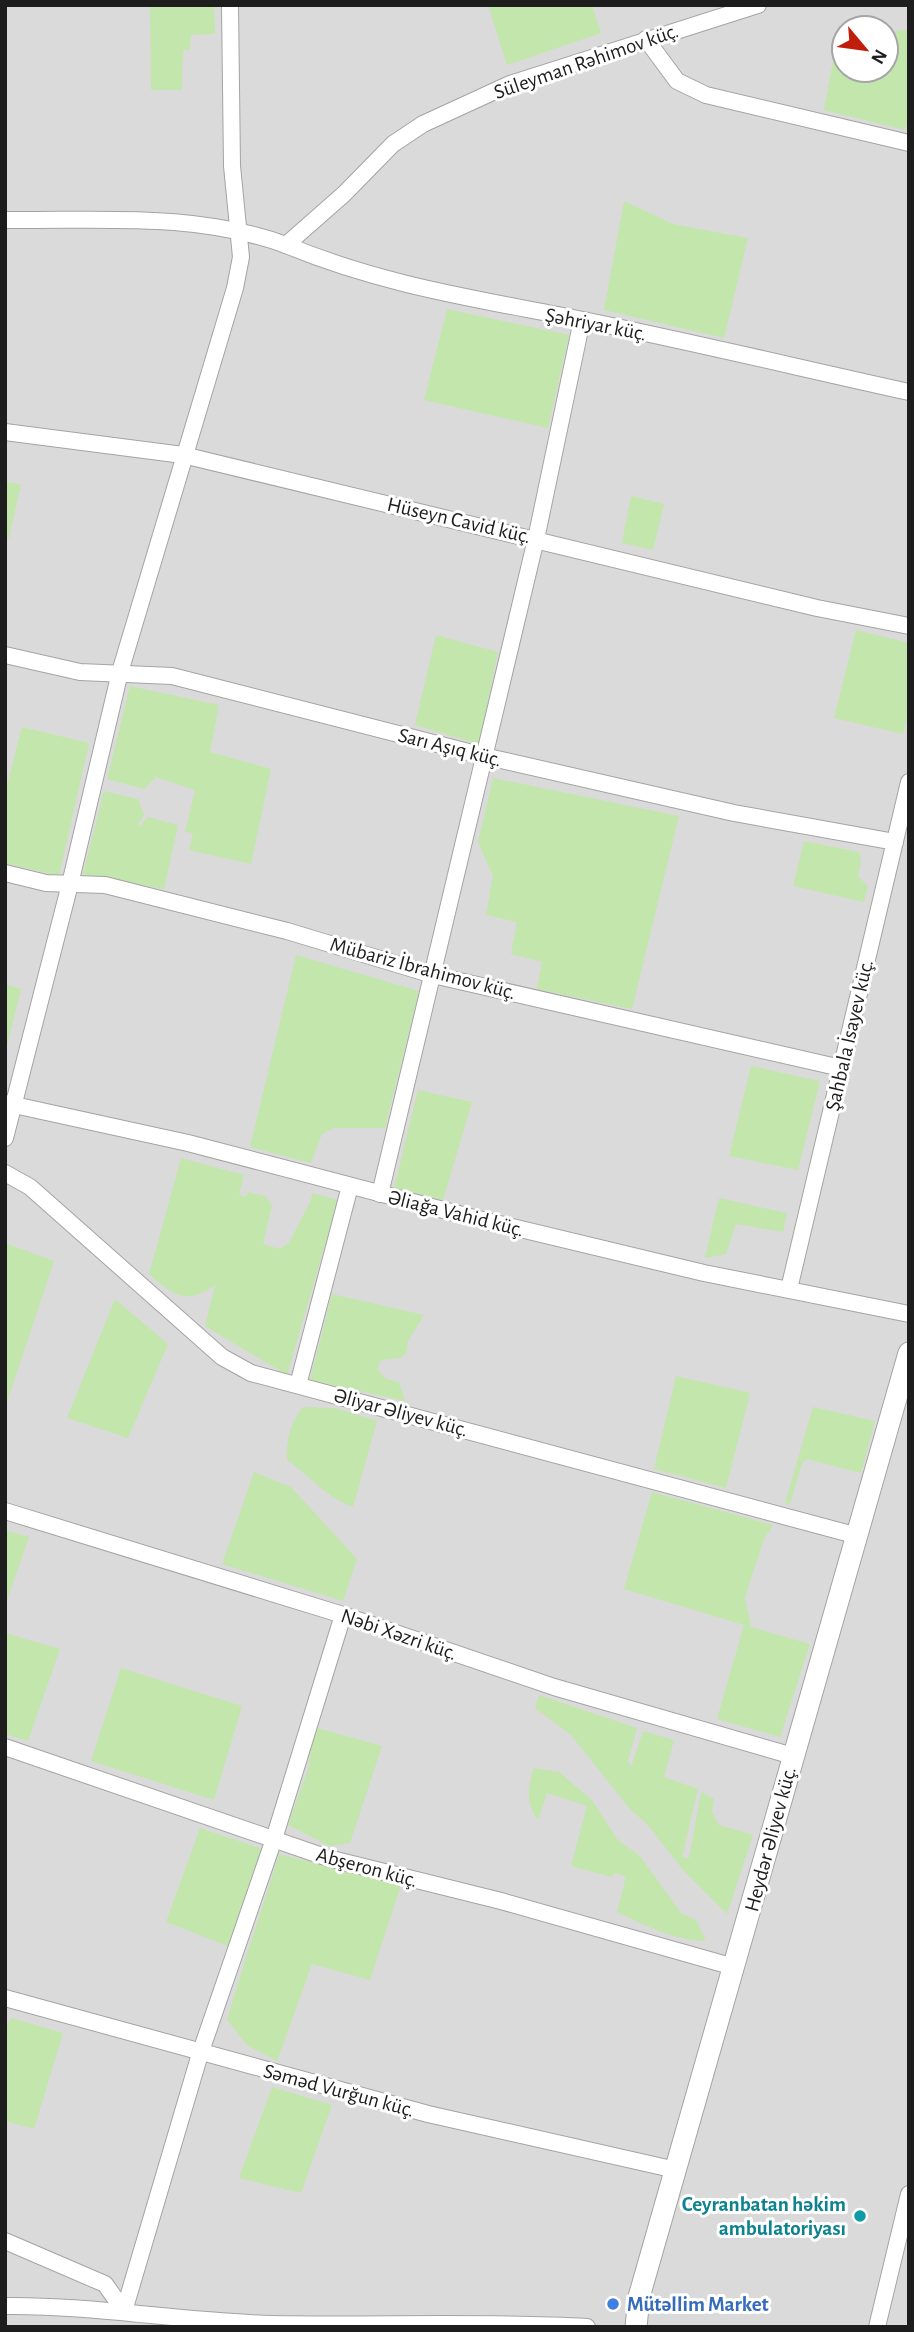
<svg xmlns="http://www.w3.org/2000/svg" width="914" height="2332" font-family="'Alegreya Sans',sans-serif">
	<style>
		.residential { fill: #dbdada; fill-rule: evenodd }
		.grass { fill: #c2e6ac }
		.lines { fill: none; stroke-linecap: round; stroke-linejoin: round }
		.minor-casing { stroke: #a4a4a4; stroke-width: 18 }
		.tertiary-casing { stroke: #a4a4a4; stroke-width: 23 }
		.minor { stroke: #fff; stroke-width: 16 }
		.tertiary { stroke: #fff; stroke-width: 21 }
		.culture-dot { fill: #0f9aa8; stroke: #fff; stroke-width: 2.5 }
		.shop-dot { fill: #3f7fe0; stroke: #fff; stroke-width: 2.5 }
		.labels { text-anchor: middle; stroke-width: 6; stroke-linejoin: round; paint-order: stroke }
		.street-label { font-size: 21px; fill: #1d1d1d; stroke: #fff }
		.culture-label { font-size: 21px; font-weight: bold; fill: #0d838f; stroke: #fff; text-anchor: end }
		.shop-label { font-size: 21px; font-weight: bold; fill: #366cbe; stroke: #fff; text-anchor: start }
	</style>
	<rect width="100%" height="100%" fill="#eeece4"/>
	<!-- residential -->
	<path class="residential" d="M5,5h904v2322h-904zM844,28h42v42h-42z"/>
	<!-- grass -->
	<g class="grass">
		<path d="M150,5h64l1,29 -24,1 -1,15h-7l-1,40h-31z"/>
		<path d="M488,5h104l9,28 -94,32z"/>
		<path d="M909,30v85l-4,15 -81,-20 14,-76h6v36h42v-39z"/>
		<path d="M624,201l49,23 75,14 -24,100 -120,-28z"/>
		<path d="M447,309l122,26 -21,93 -124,-28z"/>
		<path d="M5,482l16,2 -12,54 -4,-1z"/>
		<path d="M631,496l33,8 -11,46 -31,-7z"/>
		<path d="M856,630l53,13v65l-6,26 -69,-16z"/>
		<path d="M436,635l62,17 -19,92 -64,-19z"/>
		<path d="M130,686l89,19 -9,47 61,17 -20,95 -62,-14 4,-17 -8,-1 10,-42 -39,-13 -12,12 -37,-10z"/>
		<path d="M22,727l67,16 -30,133 -54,-13v-70z"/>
		<path d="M493,778l186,38 -47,193 -95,-20 5,-27 -31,-8 6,-32 -31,-7 7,-39 -15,-34z"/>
		<path d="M104,791l34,8 6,16 -6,9 2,2 8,-9 30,8 -14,64 -81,-15z"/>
		<path d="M804,841l55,11 2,10 -3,15 10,9 -4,16 -71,-16z"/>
		<path d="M296,955l123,36 -34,137h-51l-12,6 -11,29 -61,-16z"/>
		<path d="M5,984l16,5 -16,65z"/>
		<path d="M751,1066l69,15 -22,89 -69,-14z"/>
		<path d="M418,1090l54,12 -29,98 -49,-12z"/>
		<path d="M181,1158l63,17 -5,20 7,2 2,-5 17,4 7,9 -9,39 16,5 10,-6 22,-43 1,-7 26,7 -51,175 -82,-49 10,-41c-29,21 -42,10 -66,-11z"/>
		<path d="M719,1198l68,15 -4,19 -47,-8 -10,30 -21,4z"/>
		<path d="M5,1243l49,18 -49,147z"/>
		<path d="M332,1294l92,21 -16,26 -2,13 -6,4 -19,2 -4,9 9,10 13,3 6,19 -95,-21z"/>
		<path d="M115,1299l53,45 -40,94 -61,-20z"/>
		<path d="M676,1376l74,17 -24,95 -72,-19z"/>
		<path d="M303,1407l32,1 42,13 -24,86c-28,-10 -42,-31 -66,-47 -1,-20 3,-37 16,-53z"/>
		<path d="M813,1407l62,14 -14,52 -54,-14 -5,4 -12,41 -5,-1z"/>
		<path d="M254,1472l37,15 66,72 -14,42 -121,-37z"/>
		<path d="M652,1492l121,33 -9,14 -19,58 6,30 59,17 -30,93 -63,-18 27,-94 -120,-36z"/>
		<path d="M5,1530l24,7 -24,69z"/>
		<path d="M5,1633l55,16 -32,92 -23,-7z"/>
		<path d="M121,1668l121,38 -28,94 -123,-39z"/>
		<path d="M539,1695l98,33 -9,33 3,6 12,-36 31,9 -10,37 34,12 -16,68 7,1 12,-66 13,7 -2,13 7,13 34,10 -26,79 -43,-43 -37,-47 -17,-15 -59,-74 -36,-27z"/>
		<path d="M318,1728l64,18 -32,97 -21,3 -41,-21 21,-58 1,-23z"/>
		<path d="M534,1768l25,4 33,28 25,39 23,17 41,57 15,7 10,20c-21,5 -69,-18 -89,-28l9,-36 -12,-3 -2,4 -41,-11 16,-60 -40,-13 -9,27c-12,-17 -11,-33 -4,-52z"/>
		<path d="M200,1828l63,21 -33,98 -64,-25z"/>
		<path d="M279,1854l122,31 -31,95 -58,-16 -35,97 -29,-15 -21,-26c16,-56 35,-110 52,-166z"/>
		<path d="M11,2018l52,15 -29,96 -29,-8v-90z"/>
		<path d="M272,2087l60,18 -31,88 -62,-15z"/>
	</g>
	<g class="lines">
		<!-- minor casing -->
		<g class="minor-casing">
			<g id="minor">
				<path d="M646,39l31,42 29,14 203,48"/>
				<path d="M5,220c95,1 191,-8 281,25l58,-51 49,-50 30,-20 87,-40 248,-79"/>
				<path d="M286,245c99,41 193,54 297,75 109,22 217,48 326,72"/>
				<path d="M5,432l178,23 634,153 92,18"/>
				<path d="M5,655l75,17 92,4 312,80 250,57 161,29"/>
				<path d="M5,873l41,10 59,2 182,46 146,44 408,93"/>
				<path d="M5,1103l183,40 282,74 234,56 205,41"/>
				<path d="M5,1138l65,-254 50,-212 115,-384 6,-31 -9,-91 -2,-161"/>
				<path d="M5,1173l25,14 192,170 29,16 607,163"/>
				<path d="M380,1194l156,-655 46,-219"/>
				<path d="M789,1289l120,-507"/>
				<path d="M298,1385l52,-199"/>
				<path d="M5,1511l338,104 211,72 239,69"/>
				<path d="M5,1747l323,111 173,43 233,66"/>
				<path d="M5,1998l423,116 248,56"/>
				<path d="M5,2241l100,43 19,27"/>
				<path d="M5,2306c89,-1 178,16 267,18 105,2 210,-3 315,3"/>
				<path d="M124,2311l76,-257 74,-215 69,-224"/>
				<path d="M877,2327l32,-133"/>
			</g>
		</g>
		<!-- tertiary casing -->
		<g class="tertiary-casing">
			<path id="tertiary" d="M636,2327l3,-30 270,-944"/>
		</g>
		<!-- minor -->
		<use href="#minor" class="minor"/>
		<!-- tertiary -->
		<use href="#tertiary" class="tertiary"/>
	</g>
	<!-- markers -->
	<circle class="culture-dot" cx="860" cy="2216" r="7"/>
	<circle class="shop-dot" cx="613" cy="2304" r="7"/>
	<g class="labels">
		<!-- street labels -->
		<g class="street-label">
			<text transform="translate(586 61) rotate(-19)" y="7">Süleyman Rəhimov küç.</text>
			<text transform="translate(596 324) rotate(11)" y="7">Şəhriyar küç.</text>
			<text transform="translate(459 520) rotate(13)" y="7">Hüseyn Cavid küç.</text>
			<text transform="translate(450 747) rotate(14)" y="7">Sarı Aşıq küç.</text>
			<text transform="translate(423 968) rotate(15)" y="7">Mübariz İbrahimov küç.</text>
			<text transform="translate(849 1035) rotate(-77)" y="7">Şahbala İsayev küç.</text>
			<text transform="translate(456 1213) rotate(14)" y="7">Əliağa Vahid küç.</text>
			<text transform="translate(401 1412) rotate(15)" y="7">Əliyar Əliyev küç.</text>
			<text transform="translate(399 1634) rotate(19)" y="7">Nəbi Xəzri küç.</text>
			<text transform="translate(770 1839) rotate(-75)" y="7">Heydər Əliyev küç.</text>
			<text transform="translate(367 1867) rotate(15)" y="7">Abşeron küç.</text>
			<text transform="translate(339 2090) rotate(15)" y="7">Səməd Vurğun küç.</text>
		</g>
		<!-- culture labels -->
		<g class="culture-label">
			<text x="846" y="2211">Ceyranbatan həkim<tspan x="846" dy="24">ambulatoriyası</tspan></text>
		</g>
		<!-- shop labels -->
		<g class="shop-label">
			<text x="627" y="2311">Mütəllim Market</text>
		</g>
	</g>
	<!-- border -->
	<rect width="914" height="2332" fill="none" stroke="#1d1d1d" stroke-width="14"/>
	<!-- north arrow -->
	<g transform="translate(865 49) rotate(119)"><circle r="33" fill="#ffffff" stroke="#a5a5a5" stroke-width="2"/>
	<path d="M0-5L12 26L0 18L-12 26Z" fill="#c01e0a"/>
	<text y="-10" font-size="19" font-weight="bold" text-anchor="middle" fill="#1d1d1d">N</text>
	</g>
</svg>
